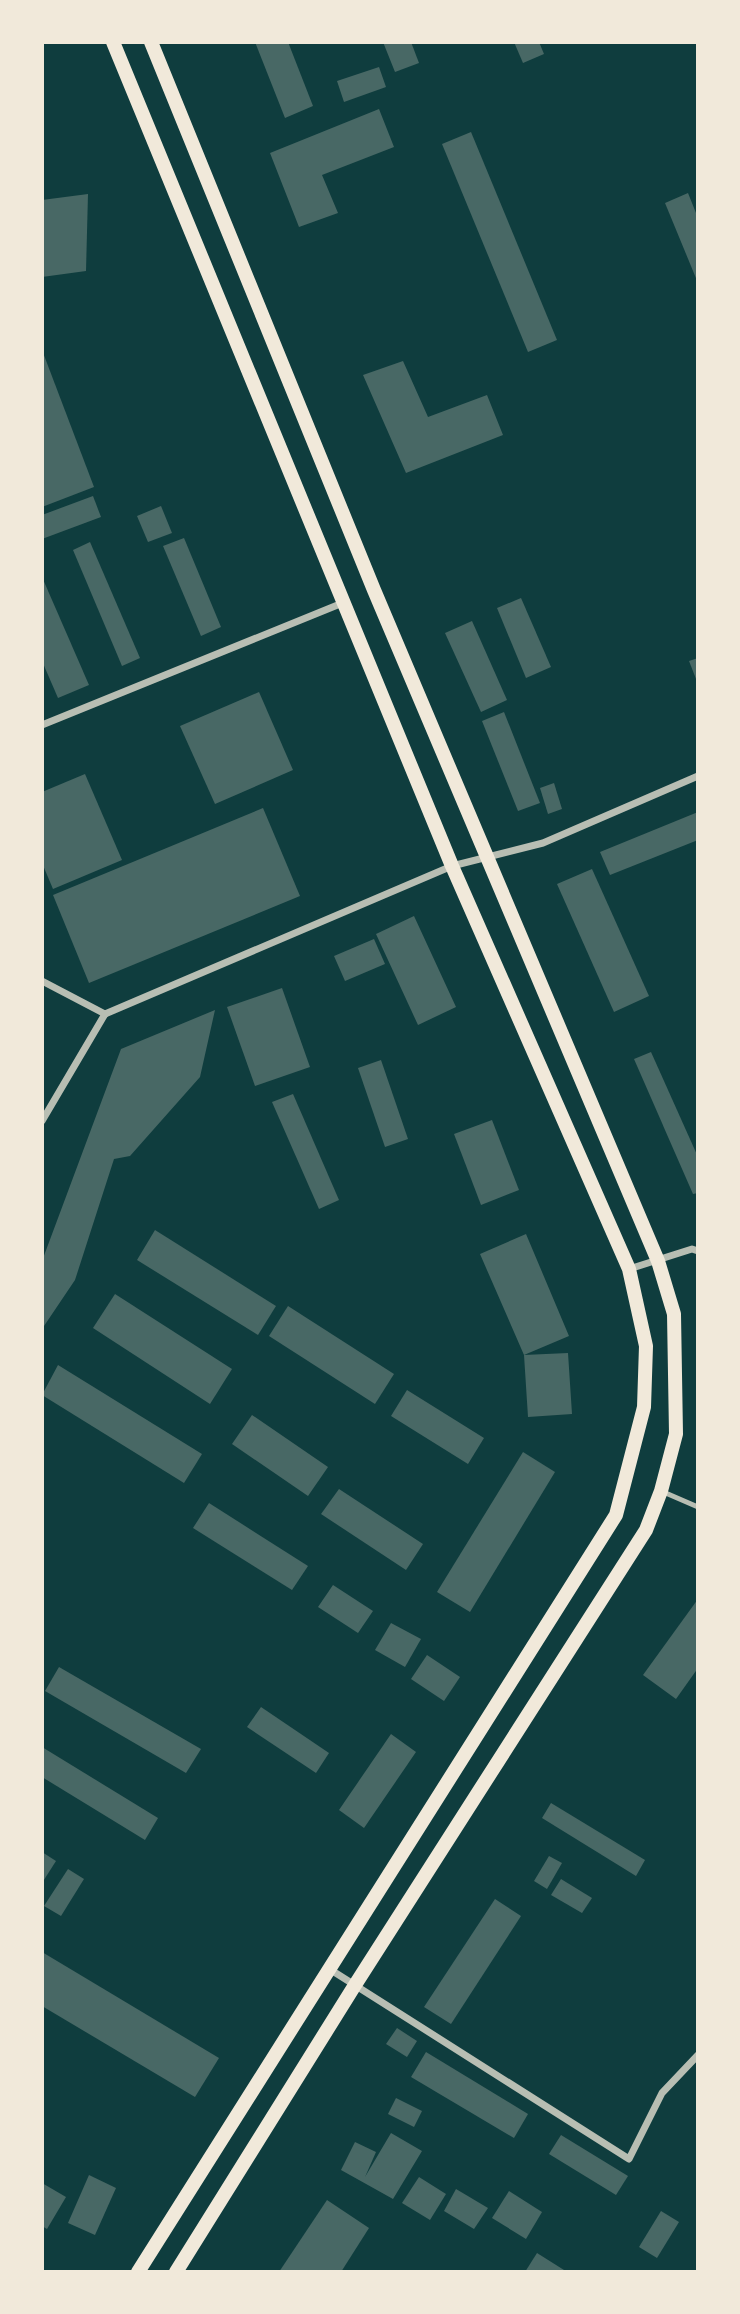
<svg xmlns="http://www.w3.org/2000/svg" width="740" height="2314" font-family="'Source Sans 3',sans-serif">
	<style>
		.building { fill: #486865 }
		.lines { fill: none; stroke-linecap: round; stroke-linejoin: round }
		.service { stroke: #b8beb3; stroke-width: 5 }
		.minor { stroke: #b8beb3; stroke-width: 7 }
		.secondary { stroke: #f1e9da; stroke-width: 14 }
	</style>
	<rect width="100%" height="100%" fill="#0f3d3e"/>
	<!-- building -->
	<g class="building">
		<path d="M255,42h33l25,64 -28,12z"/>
		<path d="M383,42h28l8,21 -24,9z"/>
		<path d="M514,42h25l5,12 -21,9z"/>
		<path d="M379,67l7,20 -42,15 -7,-21z"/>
		<path d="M379,109l15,38 -72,28 16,38 -39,14 -29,-74z"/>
		<path d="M471,132l86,208 -29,12 -86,-208z"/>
		<path d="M688,193l10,25v65l-33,-80z"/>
		<path d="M88,194l-2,77 -44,6v-77z"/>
		<path d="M42,350l52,137 -52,20z"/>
		<path d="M403,361l25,56 59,-22 16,40 -97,38 -43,-98z"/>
		<path d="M93,496l8,21 -59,22v-24z"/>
		<path d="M161,506l11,27 -24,9 -11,-26z"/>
		<path d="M184,538l37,89 -20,9 -38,-90z"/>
		<path d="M90,542l50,116 -18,8 -49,-116z"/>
		<path d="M42,577l47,108 -31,13 -16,-37z"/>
		<path d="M521,598l30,69 -25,11 -29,-70z"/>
		<path d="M472,621l35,79 -26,12 -36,-79z"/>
		<path d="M698,658v26l-9,-23z"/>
		<path d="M259,692l34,78 -78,34 -35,-78z"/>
		<path d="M504,712l36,91 -22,8 -36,-90z"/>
		<path d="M85,774l37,86 -69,29 -11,-26v-71z"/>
		<path d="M554,783l8,26 -14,5 -8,-26z"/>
		<path d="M263,808l37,88 -211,87 -36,-88z"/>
		<path d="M698,812v28l-88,35 -10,-23z"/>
		<path d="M592,869l57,127 -35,16 -57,-128z"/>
		<path d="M414,916l42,91 -38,18 -42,-91z"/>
		<path d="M374,939l11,25 -40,17 -11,-25z"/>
		<path d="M282,988l28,79 -55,19 -28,-79z"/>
		<path d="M215,1010l-15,67 -70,79 -16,3 -39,121 -33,49v-68l79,-212z"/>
		<path d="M651,1052l47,105v36l-5,1 -59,-135z"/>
		<path d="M381,1060l27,79 -23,8 -27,-79z"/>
		<path d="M293,1094l46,106 -20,9 -47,-107z"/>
		<path d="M492,1120l27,70 -38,15 -27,-71z"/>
		<path d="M155,1230l121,76 -18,29 -121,-75z"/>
		<path d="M526,1234l43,102 -45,19 44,-2 4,61 -44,3 -4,-62 -44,-101z"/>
		<path d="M115,1294l117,75 -22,35 -117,-76z"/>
		<path d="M288,1306l106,68 -19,30 -106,-68z"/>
		<path d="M58,1365l144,89 -18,29 -142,-88z"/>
		<path d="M407,1390l77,48 -16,26 -77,-48z"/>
		<path d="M252,1415l76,52 -20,29 -76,-52z"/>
		<path d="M523,1452l32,20 -85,140 -33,-20z"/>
		<path d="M339,1489l84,55 -17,26 -85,-56z"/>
		<path d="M209,1503l99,63 -16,24 -99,-62z"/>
		<path d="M333,1585l40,26 -15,22 -40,-26z"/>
		<path d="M698,1599v69l-22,31 -33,-24z"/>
		<path d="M391,1623l30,16 -16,28 -30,-17z"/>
		<path d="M427,1655l33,22 -16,24 -33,-22z"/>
		<path d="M59,1667l142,82 -15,24 -141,-82z"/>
		<path d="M261,1707l68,46 -13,20 -69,-46z"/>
		<path d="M391,1734l25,18 -52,76 -25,-18z"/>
		<path d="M42,1747l116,71 -13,22 -103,-63z"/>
		<path d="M551,1803l94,57 -9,16 -94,-58z"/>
		<path d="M42,1852l14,9 -14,22z"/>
		<path d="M549,1856l13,7 -15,26 -13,-8z"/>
		<path d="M68,1869l16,10 -23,37 -17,-10z"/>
		<path d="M561,1879l31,19 -10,15 -31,-18z"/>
		<path d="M495,1899l26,17 -70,108 -27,-17z"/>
		<path d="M42,1952l177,106 -24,39 -153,-91z"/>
		<path d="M397,2028l20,13 -10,16 -21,-13z"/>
		<path d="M426,2052l102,62 -14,24 -103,-61z"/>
		<path d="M396,2098l26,13 -8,16 -26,-13z"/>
		<path d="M391,2133l31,18 -29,48 -52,-29 14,-28 21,10 -11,25z"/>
		<path d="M561,2135l67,41 -12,19 -67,-41z"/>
		<path d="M89,2175l27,13 -21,47 -27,-12z"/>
		<path d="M419,2177l27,17 -16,26 -28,-17z"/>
		<path d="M42,2183l24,14 -19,32 -5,-3z"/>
		<path d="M456,2189l32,19 -14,21 -30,-18z"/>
		<path d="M509,2191l33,21 -16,27 -34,-21z"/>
		<path d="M327,2200l42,28 -28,44h-62z"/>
		<path d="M661,2211l18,11 -22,36 -18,-11z"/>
		<path d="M537,2253l27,17 -1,2h-38z"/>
	</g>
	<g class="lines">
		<!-- service -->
		<path class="service" d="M661,1491l37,16"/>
		<!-- minor -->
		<g class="minor">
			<path d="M42,725l303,-123"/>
			<path d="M42,981l63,33"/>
			<path d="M105,1014l347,-148 91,-23 155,-67"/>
			<path d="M42,1121l63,-107"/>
			<path d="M629,1269l63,-20 6,2"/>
			<path d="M331,1970l298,189 33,-66 36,-38"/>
		</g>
		<!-- secondary -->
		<g class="secondary">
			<path d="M113,42l339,824 177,403 17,77 -2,61 -28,108 -478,757"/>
			<path d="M151,42l223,548 284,671 16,53 2,120 -15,57 -15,39 -291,455 -179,287"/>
		</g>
	</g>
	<!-- border -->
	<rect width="740" height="2314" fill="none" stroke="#f1e9da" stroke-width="88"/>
</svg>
